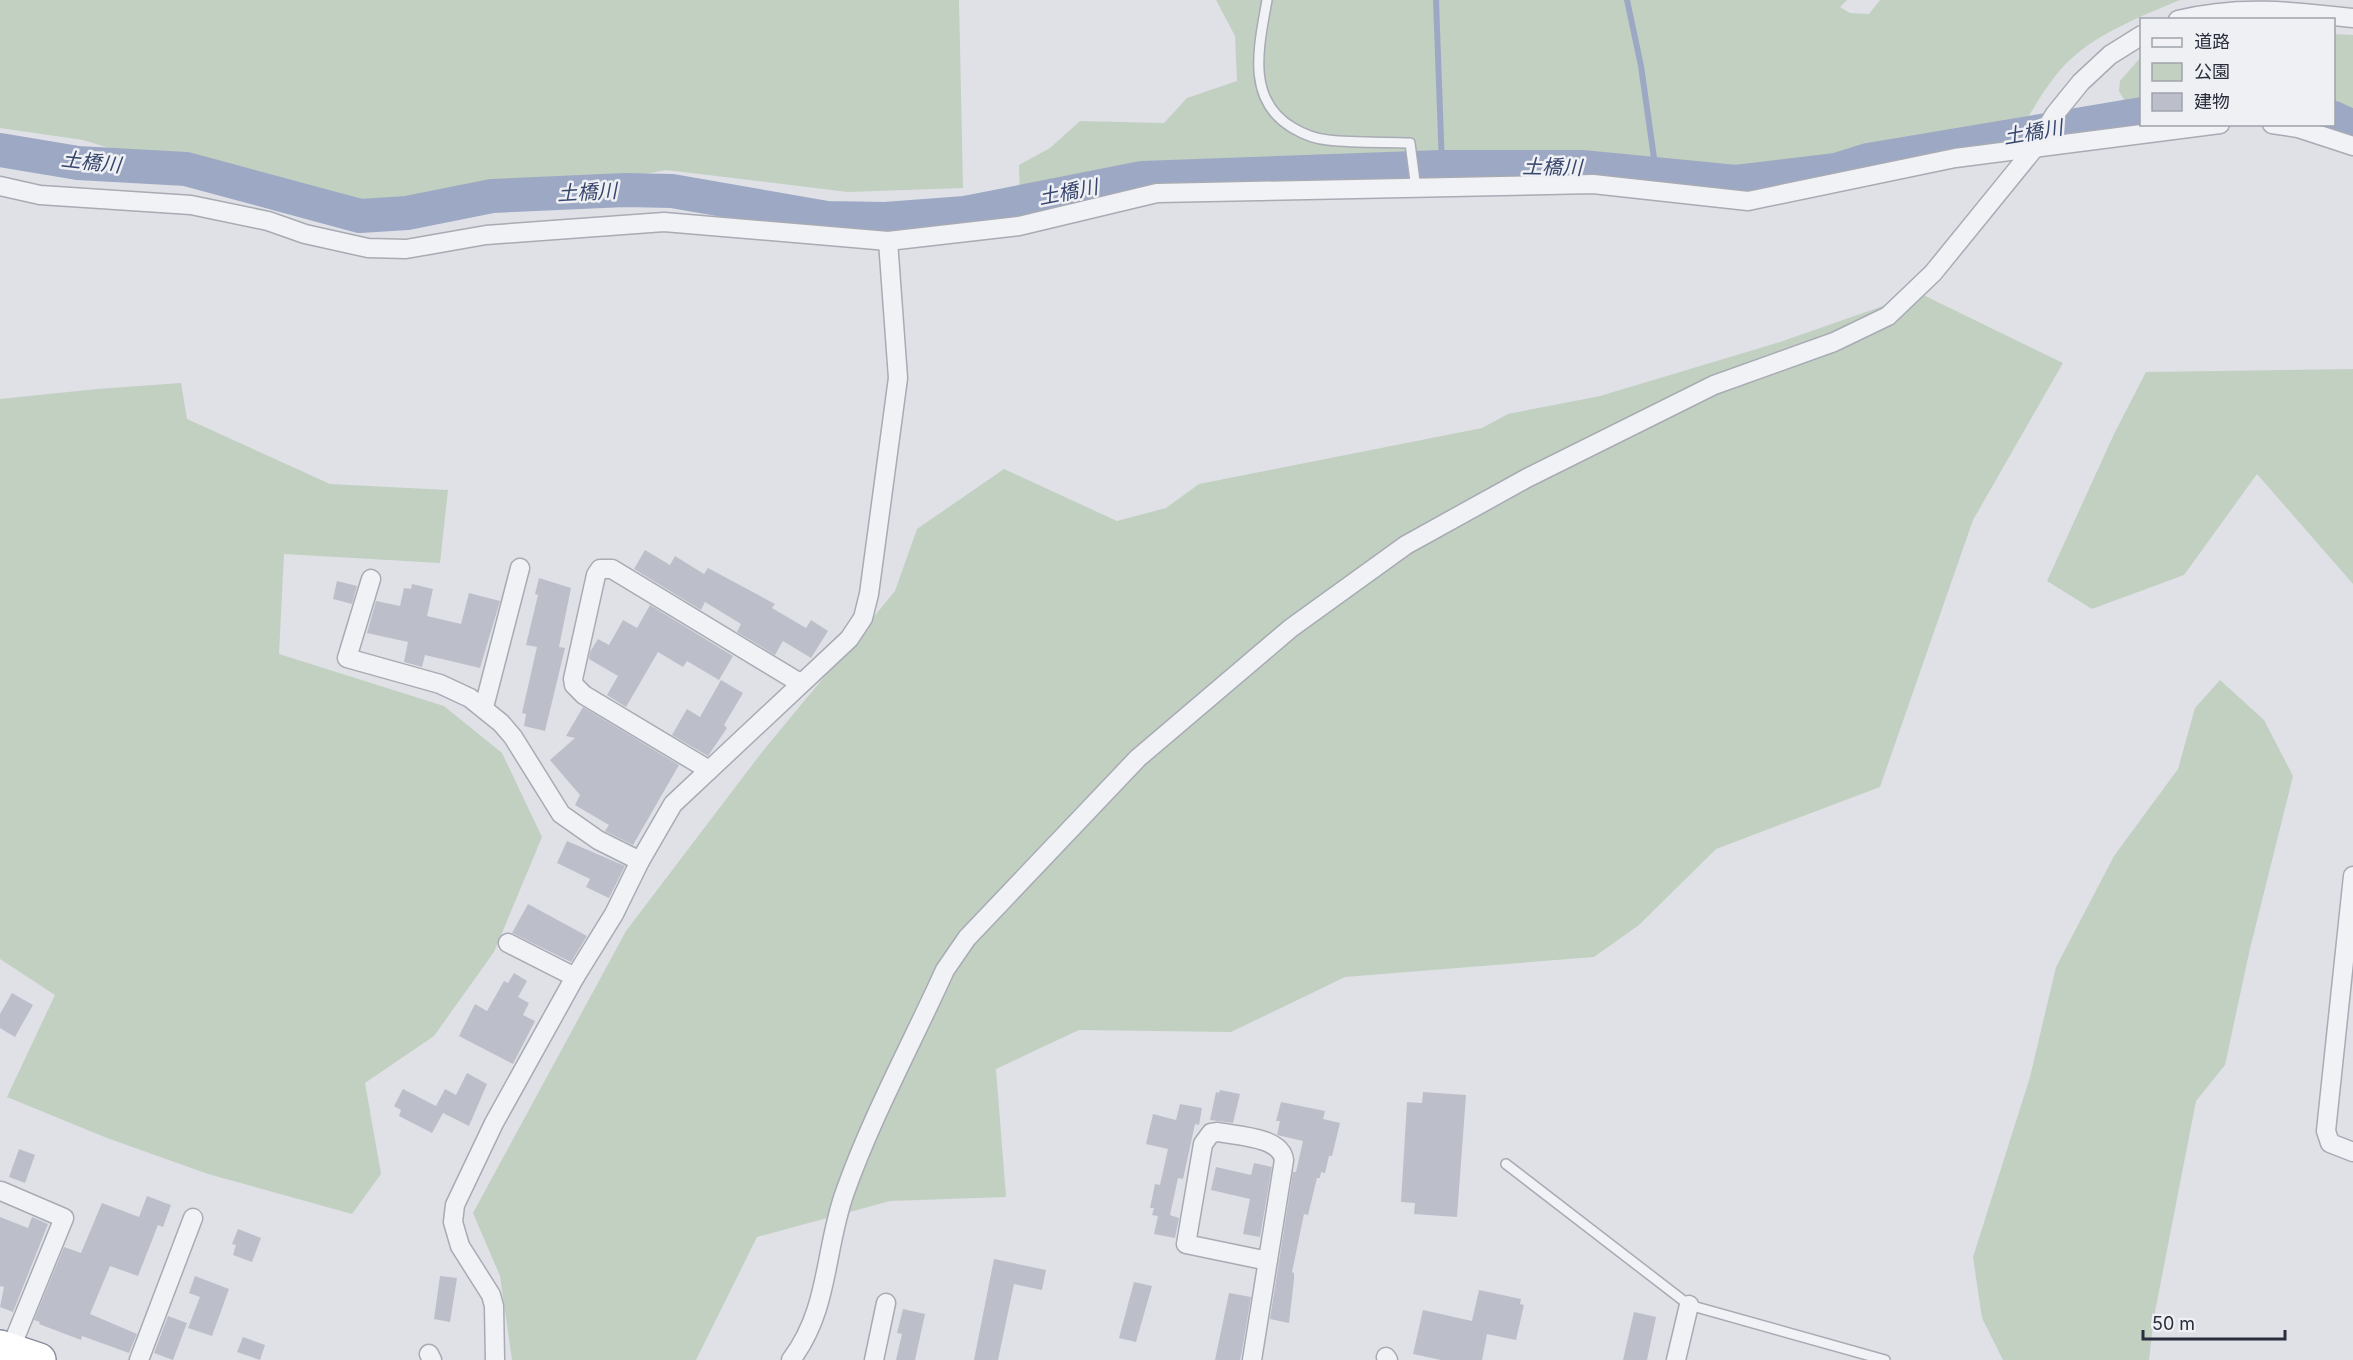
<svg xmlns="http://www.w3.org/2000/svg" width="2353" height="1360" font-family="Inter,'Noto Sans JP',sans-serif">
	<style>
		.green { fill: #c2d0c1 }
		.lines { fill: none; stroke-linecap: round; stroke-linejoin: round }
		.stream { stroke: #9da9c4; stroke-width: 6 }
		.river { stroke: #9da9c4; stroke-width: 34 }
		.building { fill: #bcbfc9 }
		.lane-casing { stroke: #a8abb4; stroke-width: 12 }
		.street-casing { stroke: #a8abb4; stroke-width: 21 }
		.highway-casing { stroke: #878c9c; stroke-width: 36 }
		.lane { stroke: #f1f2f5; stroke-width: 9 }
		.street { stroke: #f1f2f5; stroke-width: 18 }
		.highway { stroke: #fff; stroke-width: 33 }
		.labels { text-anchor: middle; stroke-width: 5; stroke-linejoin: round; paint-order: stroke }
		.water-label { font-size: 20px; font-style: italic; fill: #37466c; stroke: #eef0f4 }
	</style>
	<rect width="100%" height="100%" fill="#dfe1e7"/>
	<!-- green -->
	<g class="green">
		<path d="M0,0h959l4,188 -115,4 -182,-22 -230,43 -118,-1 -235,-72 -83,-12z"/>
		<path d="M1216,0h631l-7,7 10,6 19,1 11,-14h300c-34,14 -81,33 -108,58 -20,18 -35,44 -49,68l-209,38 -79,11 -68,-10 -210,-8 -437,41 -1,-33 31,-17 30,-27 84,2 23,-25 50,-17 -2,-45z"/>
		<path d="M2334,34l19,1v87l-19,-8z"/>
		<path d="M2141,57v49l-12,2 -10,-17 1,-10z"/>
		<path d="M1911,289l152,74 -90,157 -93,267 -164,62 -77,76 -45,32 -249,20 -114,55 -152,-2 -83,39 10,128 -116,4 -133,36 -61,123h-184l-12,-84 -27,-63 153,-282 136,-179 133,-161 22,-62 87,-60 113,52 49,-13 33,-24 283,-56 26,-14 92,-18 180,-54 103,-36z"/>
		<path d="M2353,369v215l-96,-110 -73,101 -92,34 -45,-28 67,-147 32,-62z"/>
		<path d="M181,383l6,36 143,65 118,6 -8,73 -156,-9 -5,100 165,52 58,47 40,84 -48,115 -60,84 -69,47 16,91 -29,40 -144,-40 -101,-36 -100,-41 48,-102 -55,-36v-560l97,-10z"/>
		<path d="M2220,680l44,40 29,56 -44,177 -24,112 -29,36 -42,216 -5,43h-146l-21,-42 -9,-61 57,-180 26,-110 58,-111 64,-87 17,-61z"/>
	</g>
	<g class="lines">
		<!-- stream -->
		<g class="stream">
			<path d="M1436,0l6,167"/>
			<path d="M1627,0l14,66 15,106"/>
		</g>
		<!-- river -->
		<g class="river">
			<path d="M2334,118l19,9"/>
			<path d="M0,150l78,13 108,6 174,47 47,-3 85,-17 133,-6 47,1 155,27 58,1 80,-6 177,-35 300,-11h140l154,15 100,-12 32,-10 274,-46"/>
		</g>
	</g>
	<!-- building -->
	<g class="building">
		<path d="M645,550l25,15 5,-9 29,18 4,-6 67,36 -3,4 34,20 5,-8 17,11 -17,27 -28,-17 -8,14 -38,-23 4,-8 -36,-22 -4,8 -67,-41z"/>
		<path d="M539,578l32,10 -12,59 6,1 -20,83 -21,-5 2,-12 -4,-1 15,-66 -11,-2 12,-50 -3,-1z"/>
		<path d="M337,581l20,5 -5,18 -19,-5z"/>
		<path d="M412,584l21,5 -6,27 34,8 8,-31 31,8 -20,67 -55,-13 -3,12 -18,-5 4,-20 -41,-9 9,-32 24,5 4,-18 7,1z"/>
		<path d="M650,605l83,51 -14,24 -32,-19 -4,6 -25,-15 -32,55 -19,-12 11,-19 -29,-17 1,-7 8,-13 11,6 14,-25 14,8z"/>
		<path d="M721,680l22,13 -19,32 3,3 -19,28 -36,-21 15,-26 13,8z"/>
		<path d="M583,707l96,58 -46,80 -28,-14 4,-6 -34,-20 5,-10 -30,-35 25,-22 -9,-2z"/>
		<path d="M567,841l58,25 -16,32 -23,-11 4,-8 -33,-16z"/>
		<path d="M528,904l59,32 -16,26 -59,-29z"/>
		<path d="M514,973l13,8 -9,16 11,6 -6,12 12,6 -22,43 -54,-28 16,-32 12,7 17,-30 4,2z"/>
		<path d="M12,993l21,12 -18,32 -15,-9v-14z"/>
		<path d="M467,1073l20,11 -18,42 -26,-13 -11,20 -33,-17 2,-6 -7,-4 9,-17 33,17 9,-17 11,6z"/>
		<path d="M1220,1090l20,4 -7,29 -23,-3 6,-28 3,1z"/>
		<path d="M1423,1092l43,3 -9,122 -43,-3 1,-11 -14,-1 6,-100 15,1z"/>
		<path d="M1281,1102l44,9 -2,8 17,4 -8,33h-3l-4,17 -4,-1 -1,6h-3l-9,37 -4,-1 -12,58 2,1v6l-5,44 -19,-4 23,-147h3l7,-31 -26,-6 3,-14h-4z"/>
		<path d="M1180,1104l22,4 -3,17 -4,-1 -12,55 -5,-1 -8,37 9,3 -4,20 -21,-4 4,-18 -6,-1 2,-7h-4l5,-24 5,1 8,-36 -22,-5 7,-30 23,6z"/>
		<path d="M19,1149l16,6 -10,28 -16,-6z"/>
		<path d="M1254,1163l18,4 -12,70 -17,-3 7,-35 -39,-9 5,-23 35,8z"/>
		<path d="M147,1196l24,9 -8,22 -5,-2 -20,51 -28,-10 -20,48 47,20 -8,19 -47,-17 -1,4 -42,-16 1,-2 -6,-2 30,-73 17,6 21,-50 37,14z"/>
		<path d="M0,1217l28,11 4,-11 16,7 -35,88 -13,-5 4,-20 -4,-1z"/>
		<path d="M238,1229l23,9 -9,24 -19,-7 3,-10 -4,-1z"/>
		<path d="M994,1259l52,11 -4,20 -28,-6 -16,76h-24z"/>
		<path d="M195,1276l34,13 -17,47 -24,-8 12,-31 -11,-4z"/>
		<path d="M440,1276l17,2 -7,44 -16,-3z"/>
		<path d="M1134,1282l18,4 -16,56 -17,-4z"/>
		<path d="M1479,1290l42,9 -1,5 4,1 -8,35 -29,-6 -5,26h-41l-28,-6 10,-44 49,11z"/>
		<path d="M1229,1293l22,4 -9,54 -2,9h-25z"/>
		<path d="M903,1309l22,5 -10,46h-19l6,-26 -5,-1z"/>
		<path d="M1634,1312l22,5 -9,43h-24z"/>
		<path d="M168,1316l19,7 -14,37 -19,-7z"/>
		<path d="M243,1337l22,8 -5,15 -23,-8z"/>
	</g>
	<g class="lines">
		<!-- lane casing -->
		<g class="lane-casing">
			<g id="lane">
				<path d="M1267,0c-8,46 -22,100 26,128 10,6 23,11 35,12 27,3 55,2 82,3l6,46"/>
				<path d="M1506,1164l183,141 196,55"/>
			</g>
		</g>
		<!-- street casing -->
		<g class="street-casing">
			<g id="street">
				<path d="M2178,20c60,-15 114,-9 175,-2"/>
				<path d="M2272,124l26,4 55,18"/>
				<path d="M0,186l40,9 151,10 77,16 37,13 63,14 38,1 80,-14 178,-13 224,19 131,-15 138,-33 436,-9 155,17 207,-43 265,-34"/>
				<path d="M371,579l-24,79 93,26 30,14 31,25 12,14 48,77 37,26 42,21"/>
				<path d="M484,707l36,-139"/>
				<path d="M709,770l-125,-75 -10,-10 -1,-6 23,-104 4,-6h12l188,114"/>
				<path d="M2353,876l-27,255 4,12 23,9"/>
				<path d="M508,943l67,34"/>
				<path d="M1,1191l63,27 -54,132"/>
				<path d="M429,1354l3,6"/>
				<path d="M1386,1357l2,3"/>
				<path d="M139,1360l54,-142"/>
				<path d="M495,1360l-1,-54 -3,-11 -31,-49 -7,-24 2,-17 39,-82 81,-146 39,-63 26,-53 33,-57 176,-165 14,-21 6,-24 29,-216 -10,-137"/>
				<path d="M791,1360c39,-52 33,-110 54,-168 27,-76 67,-149 100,-222l22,-32 171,-180 153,-130 115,-83 121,-67 187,-93 120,-43 54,-26 45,-43 100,-123 22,-36 26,-32 29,-27 32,-20"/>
				<path d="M874,1360l12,-57"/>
				<path d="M1252,1360l32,-200c-3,-23 -46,-24 -66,-28l-7,1 -8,11 -17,100 82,17"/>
				<path d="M1676,1360l13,-55"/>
			</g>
		</g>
		<!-- highway casing -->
		<g class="highway-casing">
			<path id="highway" d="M0,1347l39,13"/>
		</g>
		<!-- lane -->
		<use href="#lane" class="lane"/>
		<!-- street -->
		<use href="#street" class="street"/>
		<!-- highway -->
		<use href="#highway" class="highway"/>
	</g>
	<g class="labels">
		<!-- water labels -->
		<g class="water-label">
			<text transform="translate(2033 132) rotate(-10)" y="7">土橋川</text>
			<text transform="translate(91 162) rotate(6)" y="7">土橋川</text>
			<text transform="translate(1552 167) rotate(1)" y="7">土橋川</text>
			<text transform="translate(587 192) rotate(-3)" y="7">土橋川</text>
			<text transform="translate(1068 192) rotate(-11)" y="7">土橋川</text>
		</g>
	</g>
	<!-- legend -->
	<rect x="2140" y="18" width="195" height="108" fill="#eef0f4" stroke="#9fa2aa" stroke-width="1.5"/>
	<rect x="2152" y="38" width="30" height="9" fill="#f1f2f5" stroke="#9fa2aa" stroke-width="1.5"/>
	<text x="2194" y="48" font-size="18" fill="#292d3c">道路</text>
	<rect x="2152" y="63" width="30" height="18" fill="#c2d0c1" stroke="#9fa2aa" stroke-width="1.5"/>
	<text x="2194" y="78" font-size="18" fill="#292d3c">公園</text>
	<rect x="2152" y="93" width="30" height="18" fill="#bcbfc9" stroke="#9fa2aa" stroke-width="1.5"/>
	<text x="2194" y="108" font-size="18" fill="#292d3c">建物</text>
	<!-- scale -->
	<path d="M2143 1330v9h142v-9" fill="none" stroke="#292d3c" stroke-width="3"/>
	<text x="2152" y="1330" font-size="18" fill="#292d3c" stroke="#eef0f4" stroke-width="4.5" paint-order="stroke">50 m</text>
</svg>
